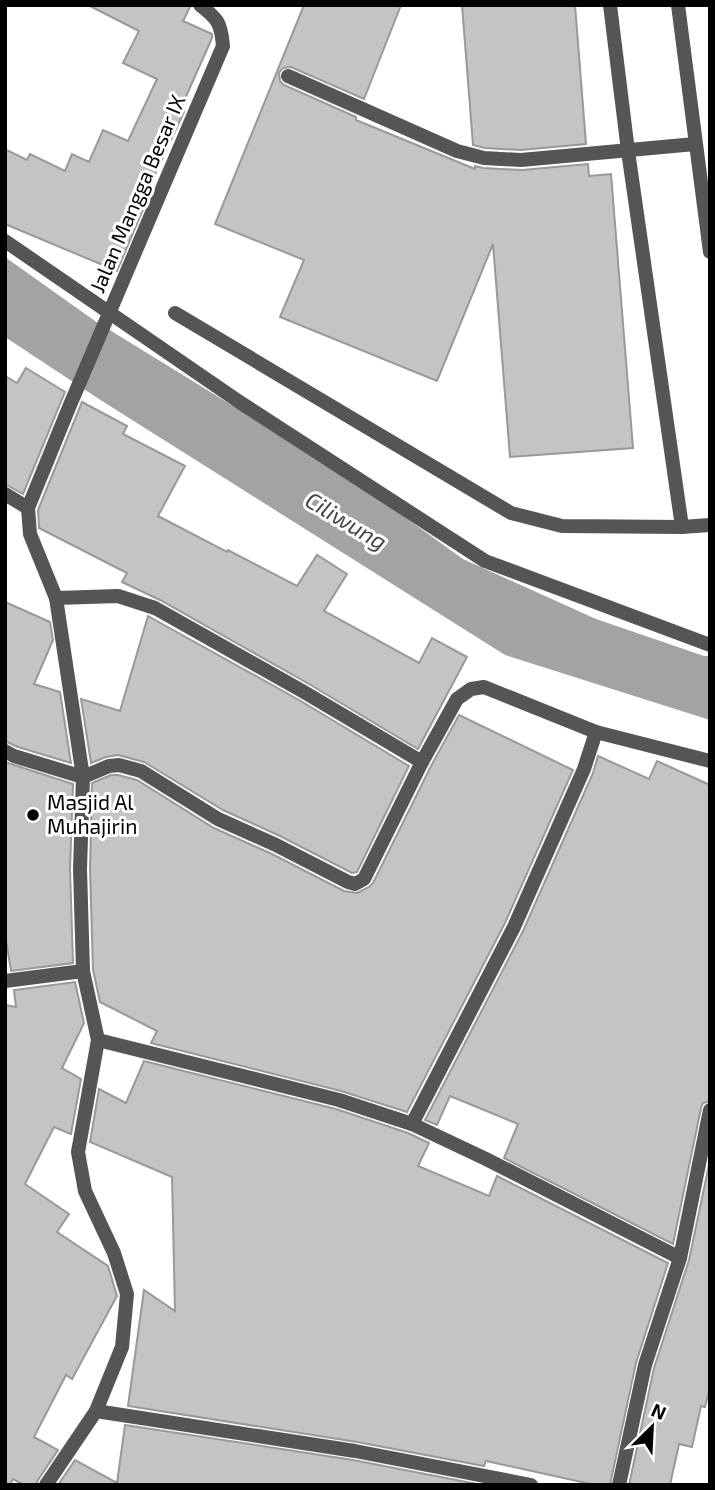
<svg xmlns="http://www.w3.org/2000/svg" width="715" height="1490" font-family="'Exo 2',sans-serif">
	<style>
		.water { fill: #a3a3a3 }
		.building { fill: #c4c4c4; stroke: #999; stroke-width: 2 }
		.lines { fill: none; stroke-linecap: round; stroke-linejoin: round }
		.lane { stroke: #555; stroke-width: 14 }
		.street { stroke: #555; stroke-width: 14 }
		.poi-dot { fill: #000; stroke: #fff; stroke-width: 2.5 }
		.labels { text-anchor: middle; stroke-width: 6; stroke-linejoin: round; paint-order: stroke }
		.street-label { font-size: 21px; fill: #000; stroke: #fff }
		.poi-label { font-size: 21px; fill: #000; stroke: #fff; text-anchor: start }
		.water-label { font-size: 23px; font-style: italic; fill: #444; stroke: #fff }
	</style>
	<rect width="100%" height="100%" fill="#fff"/>
	<!-- water -->
	<path class="water" d="M5,257l90,64 254,156 114,82 133,60 108,37h6v64l-205,-65 -403,-254 -97,-64z"/>
	<!-- building -->
	<g class="building">
		<path d="M88,5h103l-8,16 29,13v4l-32,72 4,2 -35,75 3,1 -35,83 -112,-47v-75l22,11 3,-6 35,17 7,-17 17,8 14,-32 25,11 29,-62 -34,-16 16,-32z"/>
		<path d="M304,5h97l-37,94 -73,-32 -8,1 -4,5 1,8 4,4 72,32v3l119,49v-3l8,2 39,2 66,-6 1,12 22,-2 22,274 -123,9 -17,-213 -56,137 -157,-64 24,-57 -89,-36z"/>
		<path d="M462,5h113l11,139 -65,6 -36,-2 -12,-3z"/>
		<path d="M26,368l39,24 -42,102 -18,-10v-108l12,7z"/>
		<path d="M82,402l45,24 -4,8 62,32 -27,50 69,36 1,-2 69,36 20,-31 30,19 -23,37 95,52 13,-25 35,19 -49,92 -109,-65 -149,-84 -38,-18 5,-9 -88,-45 -1,-18z"/>
		<path d="M5,602l45,20 3,18 -19,44 26,8 11,71 -53,-16 -13,-6z"/>
		<path d="M148,616l151,84 110,66 -52,106 -5,1 -72,-37 -57,-26 -79,-48 -26,-7 -12,2 -15,6 -10,-64 39,12z"/>
		<path d="M459,715l114,55 -68,153 -98,189 -66,-21 -190,-48 6,-12 -57,-29 -7,-32 -3,-101 2,-86 19,-8h7l19,5 77,48 58,26 72,37 13,2 12,-6 4,-4 58,-117z"/>
		<path d="M598,756l51,23 8,-18 53,24v316l-7,2 -2,5 -28,136 -169,-86 14,-34 -68,-28 -13,29 -12,-5 98,-189 70,-158z"/>
		<path d="M5,762l68,22 -3,85 3,94 -62,8 -6,-37z"/>
		<path d="M75,982l9,41 -22,45 19,11 -10,55 -17,-7 -29,57 44,30 -12,18 51,34 9,30 -45,83 -6,-4 -32,62 24,13 -20,30 -2,5h-12l-11,-6 -3,6h-5v-480l11,2 -2,-17z"/>
		<path d="M144,1061l192,48 72,24 21,10 -11,23 71,30 8,-20 171,87 -32,100 -26,122h-15l-109,-24 -2,5 -127,-24 -229,-36 16,-116 31,21 -3,-134 -82,-35 9,-53 27,14z"/>
		<path d="M710,1160v227l-5,20 -4,-1 -9,41 -13,-3 -9,41h-41l25,-117 35,-108z"/>
		<path d="M125,1425l228,35 124,24 -419,1 17,-25 42,23z"/>
	</g>
	<g class="lines">
		<!-- lane -->
		<g class="lane">
			<path d="M610,5l18,146 54,376"/>
			<path d="M678,5l32,247"/>
			<path d="M288,76l169,75 27,7 37,2 174,-16"/>
			<path d="M175,313l336,200 51,13 120,1 28,-2"/>
		</g>
		<!-- street -->
		<g class="street">
			<path d="M5,241l236,162 244,158 225,84"/>
			<path d="M5,494l23,14"/>
			<path d="M56,598l62,-2 37,12 149,84 118,70"/>
			<path d="M5,751l9,5 69,21 26,-11 10,-1 22,6 77,48 58,26 72,37 7,2 9,-5 58,-117 35,-63 14,-10 13,-2 112,45 114,29"/>
			<path d="M5,981l78,-10"/>
			<path d="M98,1040l241,60 73,24 74,35 194,99"/>
			<path d="M412,1124l102,-197 70,-158 12,-37"/>
			<path d="M96,1411l259,40 176,34"/>
			<path d="M46,1485l50,-74 26,-64 5,-53 -13,-41 -29,-62 -7,-39 20,-112 -15,-69 -3,-102 3,-92 -27,-179 -26,-64 -2,-26 42,-103 153,-359c-2,-23 -5,-27 -23,-41"/>
			<path d="M619,1485l26,-120 35,-107 30,-148"/>
		</g>
	</g>
	<!-- markers -->
	<circle class="poi-dot" cx="33" cy="815" r="7"/>
	<g class="labels">
		<!-- street labels -->
		<g class="street-label">
			<text transform="translate(138 194) rotate(-67)" y="7">Jalan Mangga Besar IX</text>
		</g>
		<!-- poi labels -->
		<g class="poi-label">
			<text x="47" y="810">Masjid Al<tspan x="47" dy="24">Muhajirin</tspan></text>
		</g>
		<!-- water labels -->
		<g class="water-label">
			<text transform="translate(346 521) rotate(31)" y="8">Ciliwung</text>
		</g>
	</g>
	<!-- border -->
	<rect width="715" height="1490" fill="none" stroke="#000000" stroke-width="14"/>
	<!-- north arrow -->
	<g transform="translate(652 1427) rotate(24)" stroke="#ffffff" stroke-width="5" paint-order="stroke">
	<path d="M0-5L12 26L0 18L-12 26Z" fill="#000000"/>
	<text y="-10" font-size="19" font-weight="bold" text-anchor="middle" fill="#000000">N</text>
	</g>
</svg>
